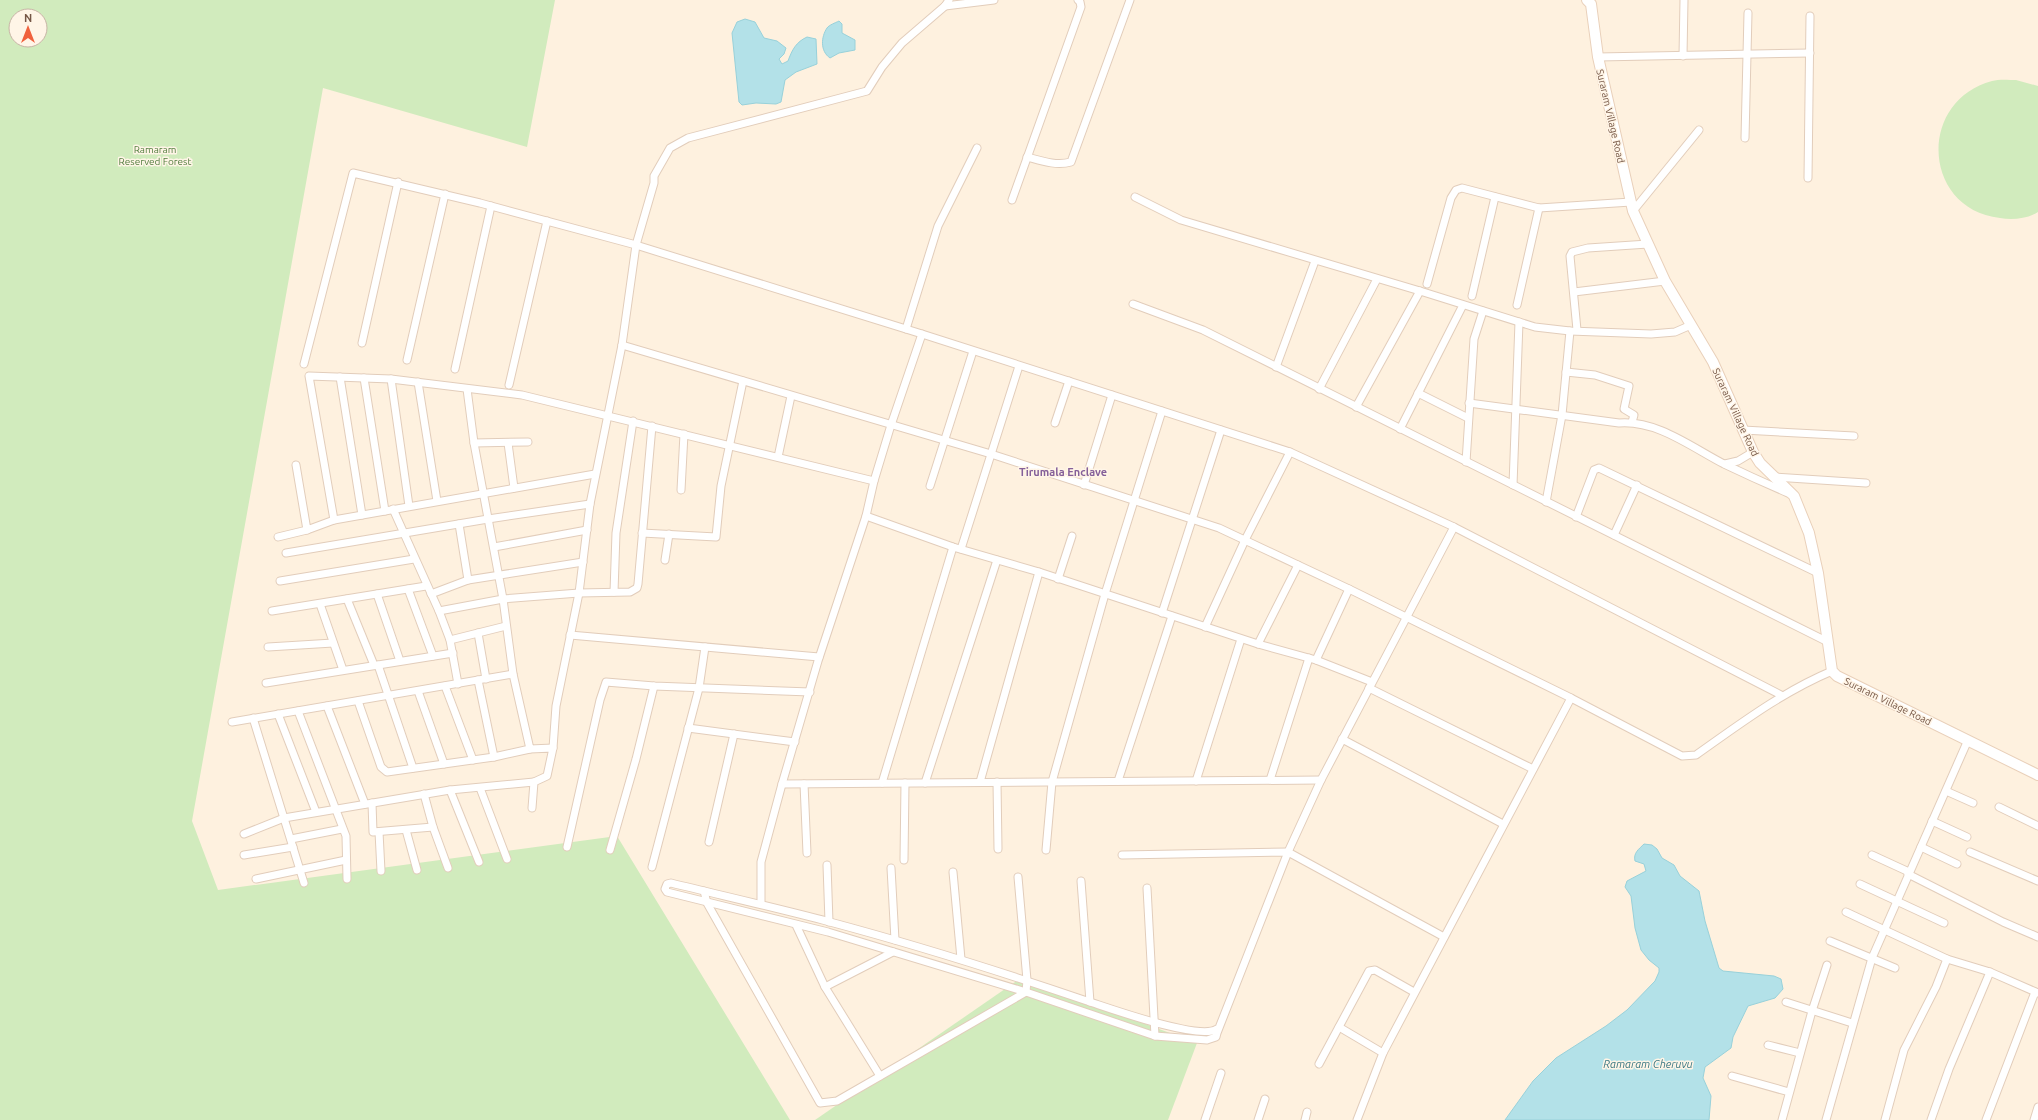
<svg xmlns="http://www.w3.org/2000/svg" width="2038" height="1120" font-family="Ubuntu,sans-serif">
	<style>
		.green { fill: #d1ebbd; fill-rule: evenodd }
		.water { fill: #b3e1e8; stroke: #98d1da }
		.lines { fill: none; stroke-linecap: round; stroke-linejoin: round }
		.minor-casing { stroke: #e2cdbb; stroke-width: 9 }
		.secondary-casing { stroke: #e9d0ba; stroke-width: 12 }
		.minor { stroke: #fff; stroke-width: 7 }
		.secondary { stroke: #fff; stroke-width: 10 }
		.labels { text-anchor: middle; stroke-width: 3; stroke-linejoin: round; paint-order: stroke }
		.street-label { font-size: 10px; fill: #755645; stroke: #fff5e7 }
		.park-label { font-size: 10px; fill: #517c3d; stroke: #fff5e7 }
		.neighbourhood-label { font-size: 11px; font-weight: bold; fill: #856099; stroke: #fff5e7 }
		.water-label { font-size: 11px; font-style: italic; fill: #3b7883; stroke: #fff5e7 }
	</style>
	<rect width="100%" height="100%" fill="#fef1df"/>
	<!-- green -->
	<g class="green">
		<path d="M0,0h555l-28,147 -204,-59 -131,733 26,69 399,-54 173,284h-790zM16,16h24v24h-24z"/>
		<path d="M2016,80l22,6v126c-11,7 -26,8 -38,6 -78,-9 -83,-117 -8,-137 7,-2 17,-1 24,-1z"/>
		<path d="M1021,978l176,65 -29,77h-353z"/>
	</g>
	<!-- water -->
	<g class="water">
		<path d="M745,19l10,3 9,16 13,3 9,7 -2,6 -5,5 3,5 6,-3c4,-11 8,-19 19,-24l9,2 1,25 -21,8 -11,8 -4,22 -5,2 -20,-1 -14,2 -3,-3 -7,-69 5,-11z"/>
		<path d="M839,21l3,3v9l13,7v10l-16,3 -9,5c-10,-7 -9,-21 -3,-30 2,-3 8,-5 12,-7z"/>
		<path d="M1644,844l8,1 5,4 5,9 12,7 6,11 19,15 6,30 14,47 4,3 51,5 7,3 2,10 -8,9 -27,8 -15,31 -2,11 -26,19 -2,11 8,18 -2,24h-204l28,-39 23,-23 50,-32 21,-16 28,-29 4,-9v-4l-10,-8 -8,-10 -6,-22 -4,-32 -6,-9 2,-6 19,-10 -2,-7 -9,-3c-2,-8 4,-12 9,-17z"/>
	</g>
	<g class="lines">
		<!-- minor casing -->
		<g class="minor-casing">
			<g id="minor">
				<path d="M945,6l49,-6"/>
				<path d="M1683,56l1,-56"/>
				<path d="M1598,57l212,-4"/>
				<path d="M1745,138l3,-125"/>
				<path d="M1027,157c15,4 29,9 44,5l59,-162"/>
				<path d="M1808,178l2,-162"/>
				<path d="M1135,197l46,23 239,71 115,36 35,4 81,3 24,-2 16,-7"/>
				<path d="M1012,200l69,-193 -1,-5 -2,-2"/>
				<path d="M1633,211l66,-81"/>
				<path d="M1427,284l24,-86 5,-8 6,-2 77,20 92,-6"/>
				<path d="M1574,292l91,-11"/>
				<path d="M1472,296l23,-99"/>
				<path d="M1133,304l70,26 623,311"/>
				<path d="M1517,305l22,-97"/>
				<path d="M906,329l32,-103 39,-78"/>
				<path d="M1577,330l-7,-74 2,-4 16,-4 60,-4"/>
				<path d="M362,343l36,-161"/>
				<path d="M622,345l369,109 228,74 130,61 222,109 111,58 14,-1c44,-31 86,-63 136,-84"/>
				<path d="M407,360l38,-166"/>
				<path d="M304,364l49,-191 127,30 156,42 286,89 368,118 164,75 327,168"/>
				<path d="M1276,367l39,-106"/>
				<path d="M455,369l36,-163"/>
				<path d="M1566,372l29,3 34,11 -5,23 10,6 -2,7"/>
				<path d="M340,377l22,138"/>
				<path d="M364,378l21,133"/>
				<path d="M391,379l18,127"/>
				<path d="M418,382l19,119"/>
				<path d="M509,385l38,-164"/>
				<path d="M467,389l7,54 29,156 10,75 17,75 23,-1 -6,28 -13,6 -2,26"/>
				<path d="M1319,389l58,-110"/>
				<path d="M1418,393l50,25"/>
				<path d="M1469,403l150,20c38,-3 72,24 105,41 21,10 43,20 64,29"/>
				<path d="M1356,407l64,-116"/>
				<path d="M1055,423l14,-42"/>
				<path d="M1400,429l63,-124"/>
				<path d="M1743,430l111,6"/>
				<path d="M474,443l54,-1"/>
				<path d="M508,443l6,45"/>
				<path d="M778,457l13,-61"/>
				<path d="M1466,462l8,-123 9,-28"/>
				<path d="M1725,464l13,-3 15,-9"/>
				<path d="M296,465l11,65 27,-10 261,-46"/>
				<path d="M1775,477l91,6"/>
				<path d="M1084,485l28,-90"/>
				<path d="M1513,485l6,-163"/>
				<path d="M930,486l43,-135"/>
				<path d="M681,490l3,-56"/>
				<path d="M1546,502l16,-87 8,-84"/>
				<path d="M393,509l46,102 64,-12 76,-6 51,-1 7,-4 1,-4 14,-158"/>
				<path d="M866,516l87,31 86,25 219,72 58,16 56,22"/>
				<path d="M1576,517l18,-47 5,-2 219,105"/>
				<path d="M334,520l-25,-144 82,3 131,16 352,86"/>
				<path d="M459,524l9,56"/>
				<path d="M642,533l74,4 5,-51 22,-105"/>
				<path d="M1614,535l23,-50"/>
				<path d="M278,537l29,-7"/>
				<path d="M494,547l93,-17"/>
				<path d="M961,549l58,-183"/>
				<path d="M286,553l202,-34 102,-15"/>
				<path d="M665,560l4,-26"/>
				<path d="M1058,579l14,-43"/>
				<path d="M280,581l134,-22"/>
				<path d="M408,589l25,67"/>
				<path d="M614,592l2,-59 17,-112"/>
				<path d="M377,594l23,67"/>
				<path d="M431,594l37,-14 115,-18"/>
				<path d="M347,599l27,66"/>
				<path d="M320,604l23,66"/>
				<path d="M272,611l154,-25"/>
				<path d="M439,611l11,29 8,44"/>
				<path d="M1162,613l59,-183"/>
				<path d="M1205,627l40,-87 45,-88"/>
				<path d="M478,633l8,46"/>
				<path d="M570,635l249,22"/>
				<path d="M450,640l56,-14"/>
				<path d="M1258,644l40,-79"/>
				<path d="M268,647l65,-4"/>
				<path d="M1316,660l33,-71"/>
				<path d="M378,665l35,103"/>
				<path d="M478,680l16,77"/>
				<path d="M266,683l187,-30"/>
				<path d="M445,686l28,74"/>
				<path d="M1369,688l164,81"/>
				<path d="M418,691l26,73"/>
				<path d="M358,701l23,66 6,5 107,-15 36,-8"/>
				<path d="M327,706l38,98"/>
				<path d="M298,711l48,125 1,43"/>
				<path d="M278,714l38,98"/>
				<path d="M253,718l51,165"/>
				<path d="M232,722l281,-48"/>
				<path d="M688,728l107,14"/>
				<path d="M1342,739l161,85"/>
				<path d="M553,748l3,-42 23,-113 11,-89 32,-159 14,-100 18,-62v-7l16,-28 18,-10 179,-47 15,-24 20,-24 43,-37 4,-6"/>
				<path d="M1270,780l39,-122"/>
				<path d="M1118,781l54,-165"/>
				<path d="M1196,781l45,-142"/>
				<path d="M980,782l59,-210"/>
				<path d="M997,782l1,67"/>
				<path d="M882,783l71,-236"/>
				<path d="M925,783l72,-223"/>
				<path d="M782,784l539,-4"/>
				<path d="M804,784l3,69"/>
				<path d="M480,788l27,71"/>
				<path d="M450,790l29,72"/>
				<path d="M1946,791l27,12"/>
				<path d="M424,794l9,33 15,41"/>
				<path d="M372,803l1,29 60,-5"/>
				<path d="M1999,807l39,19"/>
				<path d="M1932,821l35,16"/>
				<path d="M406,830l11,40"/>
				<path d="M379,832l2,39"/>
				<path d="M244,834l40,-16 166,-28 84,-8"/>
				<path d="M291,839l51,-10"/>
				<path d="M709,842l25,-108"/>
				<path d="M567,847l33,-147 6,-18 48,4 156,6"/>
				<path d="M1921,847l36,17"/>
				<path d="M610,850l26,-91 18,-73"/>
				<path d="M1046,850l6,-68 53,-188 57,-183"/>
				<path d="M1970,852l68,29"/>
				<path d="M244,855l49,-8"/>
				<path d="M1122,855l166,-3 156,85"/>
				<path d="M1872,855l37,17"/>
				<path d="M904,860l1,-77"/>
				<path d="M827,865l2,57"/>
				<path d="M652,867l47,-179 6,-41"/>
				<path d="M891,868l4,72"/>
				<path d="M953,872l8,87"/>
				<path d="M1908,874l95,48 35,15"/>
				<path d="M256,879l90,-19"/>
				<path d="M1081,881l9,121"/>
				<path d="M1860,884l84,39"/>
				<path d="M1147,888l8,148"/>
				<path d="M704,891l3,12 113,200 17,-2 189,-109 1,-12 -9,-103"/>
				<path d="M761,904v-42l21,-78 36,-123 48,-145 8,-35 17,-56 31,-91"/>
				<path d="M1846,912l101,47"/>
				<path d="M796,925l29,62 55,89"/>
				<path d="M1830,941l65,27"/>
				<path d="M825,987l68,-35"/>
				<path d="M1786,1002l66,21"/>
				<path d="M1339,1027l44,26"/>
				<path d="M1217,1029c-18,12 -108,-21 -130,-28 -85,-29 -171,-56 -257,-79 -53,-14 -106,-26 -159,-39l-4,1 -2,5 2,3 161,40 198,60 129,44 52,4 9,-3 1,-4 71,-181 33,-72 133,-253"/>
				<path d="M1768,1045l32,8"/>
				<path d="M1319,1064l50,-93 6,-1 39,22"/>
				<path d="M1732,1076l57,16"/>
				<path d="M1205,1120l16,-47"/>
				<path d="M1258,1120l7,-21"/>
				<path d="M1305,1120l2,-8"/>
				<path d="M1357,1120l26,-67 188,-355"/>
				<path d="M1782,1120l30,-109 15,-46"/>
				<path d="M1826,1120l46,-162 96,-218"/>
				<path d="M1885,1120l19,-70 32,-63 11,-28 43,13 48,21"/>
				<path d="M1931,1120l18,-51 41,-97"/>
				<path d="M1986,1120l49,-128"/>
				<path d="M2034,1120l4,-13"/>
			</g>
		</g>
		<!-- secondary casing -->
		<g class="secondary-casing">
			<path id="secondary" d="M1587,0l4,4 7,53 35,154 32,70 48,81 40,90 7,11 34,33 15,37 9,40 14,98 5,5 201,99"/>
		</g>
		<!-- minor -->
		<use href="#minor" class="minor"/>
		<!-- secondary -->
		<use href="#secondary" class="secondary"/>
	</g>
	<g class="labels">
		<!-- street labels -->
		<g class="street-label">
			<text transform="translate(1611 116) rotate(77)" y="4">Suraram Village Road</text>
			<text transform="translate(1736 412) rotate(65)" y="4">Suraram Village Road</text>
			<text transform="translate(1888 701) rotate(26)" y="4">Suraram Village Road</text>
		</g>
		<!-- park labels -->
		<g class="park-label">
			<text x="155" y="153">Ramaram<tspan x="155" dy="12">Reserved Forest</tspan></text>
		</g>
		<!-- neighbourhood labels -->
		<g class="neighbourhood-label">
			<text x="1063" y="476">Tirumala Enclave</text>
		</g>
		<!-- water labels -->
		<g class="water-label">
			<text x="1648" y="1068">Ramaram Cheruvu</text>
		</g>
	</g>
	<!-- north arrow -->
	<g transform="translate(28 28)"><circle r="19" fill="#fff5e7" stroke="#c8b5a6"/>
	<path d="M0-3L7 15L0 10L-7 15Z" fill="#f0613c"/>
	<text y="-6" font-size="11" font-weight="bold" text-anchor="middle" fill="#755645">N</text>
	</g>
</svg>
